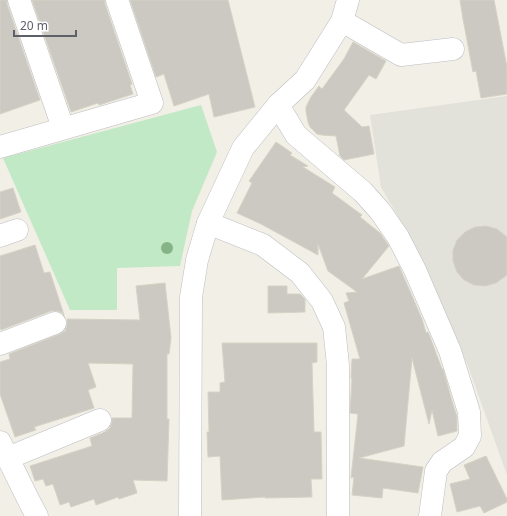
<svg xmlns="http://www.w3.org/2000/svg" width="507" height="516" font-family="'Noto Sans',sans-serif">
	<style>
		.industrial { fill: #e2e1da }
		.green { fill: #c2e9c5 }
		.building { fill: #ccc9c3; stroke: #d6d2c4 }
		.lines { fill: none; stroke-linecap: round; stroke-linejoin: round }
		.minor-casing { stroke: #bbbdc2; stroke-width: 23 }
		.minor { stroke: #fff; stroke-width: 22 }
		.tree { fill: #87b487 }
	</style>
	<rect width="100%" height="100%" fill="#f1efe6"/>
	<!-- industrial -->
	<path class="industrial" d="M507,96v379l-39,-109 -21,-50 -43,-89 -23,-40 -11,-72z"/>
	<!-- green -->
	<path class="green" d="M201,105l16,47 -25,59 -12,55 -63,2v42h-47l-67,-152z"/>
	<!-- building -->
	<g class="building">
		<path d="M0,0h7v4l33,96 -40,14z"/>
		<path d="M32,0h73v4l27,80 -2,1 3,9 -34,11 -1,-2 -27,9z"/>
		<path d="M130,0h98l27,107 -41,10 -5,-23 -35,12 -10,-32 -8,3z"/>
		<path d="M460,0h34l13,67v27l-26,4 -5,-27 -3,1 -10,-53z"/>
		<path d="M353,42l33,19 -10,18 -7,-4 -25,35 18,17 7,-1 5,28 -30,6 -4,-4 -4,-20 -14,-1 -5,-1 -7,-7 -2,-5 -2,-11v-4l5,-10 8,-11 3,3 22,-30z"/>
		<path d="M276,142l16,11 -2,2 18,11 -5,1 32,20 -3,6 30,22 -2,2 20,16 9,13 -27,33 37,-13 23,53 4,14 2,-1 2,5 12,32h1l9,32 5,16v14l-19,5 -6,-26 -3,14 -17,-66 -8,88 -45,12 64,9 -5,26 -35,-5 -1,10 -30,-3 2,-18 -3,1 7,-64 -8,-1 2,-35h-1l1,-19h8l-16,-56 5,-2 -3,-8 11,-1 -29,-21 -10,-27v11l-57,-31 -24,-11 15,-30 -3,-2z"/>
		<path d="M13,188l8,24 -21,7v-27z"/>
		<path d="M486,226l11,3 10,8v38l-11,8 -11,3 -11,-1 -10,-5 -7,-8 -4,-11v-11l4,-10 8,-8 10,-5z"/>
		<path d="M35,245l9,28 6,-1 14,43 -1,-2 -6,-2h-6l-50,19 -1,-2v-72z"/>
		<path d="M165,283l6,55 -2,16h-2v65h2l-2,62 -34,-1 4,13 -18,6 -1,-2 -22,8 -2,-6 -23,8 -2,-5 -9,3 -7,-21 -7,2 -3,-7 -8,2 -5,-15 62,-20 -2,-8 15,-6 5,-4 2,-6v-4h20l1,-54 -45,-1 8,24 -8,3 6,18 -60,19 2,3 -21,7 -15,-43v-32l10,-3 -1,-5 51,-20 5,-3 2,-6v-6l73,1 -4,-34z"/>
		<path d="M268,286h19v8h13l5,5v13l-37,1z"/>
		<path d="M222,343h95v19l-5,1 2,69h7l1,47h-11l1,18 -47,1v-1l-43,3 -2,-44 -12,1 -1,-25h2l-1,-40h12v-9l5,-1z"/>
		<path d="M486,456l21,43v3l-23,11 -4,-7 -23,6 -7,-28 20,-5 -6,-14z"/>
	</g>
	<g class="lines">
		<!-- minor casing -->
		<g class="minor-casing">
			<g id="minor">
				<path d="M19,0l44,128"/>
				<path d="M342,21l59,34 52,-6"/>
				<path d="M278,105l18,30 67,57 17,19 18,26 17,33 35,81 19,61 1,24 -6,11 -22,15 -6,9 -6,45"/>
				<path d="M0,147l152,-44 -35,-103"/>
				<path d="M208,223l55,22 37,28 22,28 12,26 4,38v151"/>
				<path d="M0,236l17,-6"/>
				<path d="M0,344l55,-21"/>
				<path d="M0,442l30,61 7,13"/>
				<path d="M8,458l92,-38"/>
				<path d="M190,516l1,-219 6,-37 11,-37 35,-75 35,-43 27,-25 37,-59 6,-21"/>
			</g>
		</g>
		<!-- minor -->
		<use href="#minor" class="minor"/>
	</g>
	<!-- trees -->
	<circle class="tree" cx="167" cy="248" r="6"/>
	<!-- scale -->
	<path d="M14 30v6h62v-6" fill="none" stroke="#5e6167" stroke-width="2"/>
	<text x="20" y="30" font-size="12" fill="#5e6167" stroke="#ffffff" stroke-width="3" paint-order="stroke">20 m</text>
</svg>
